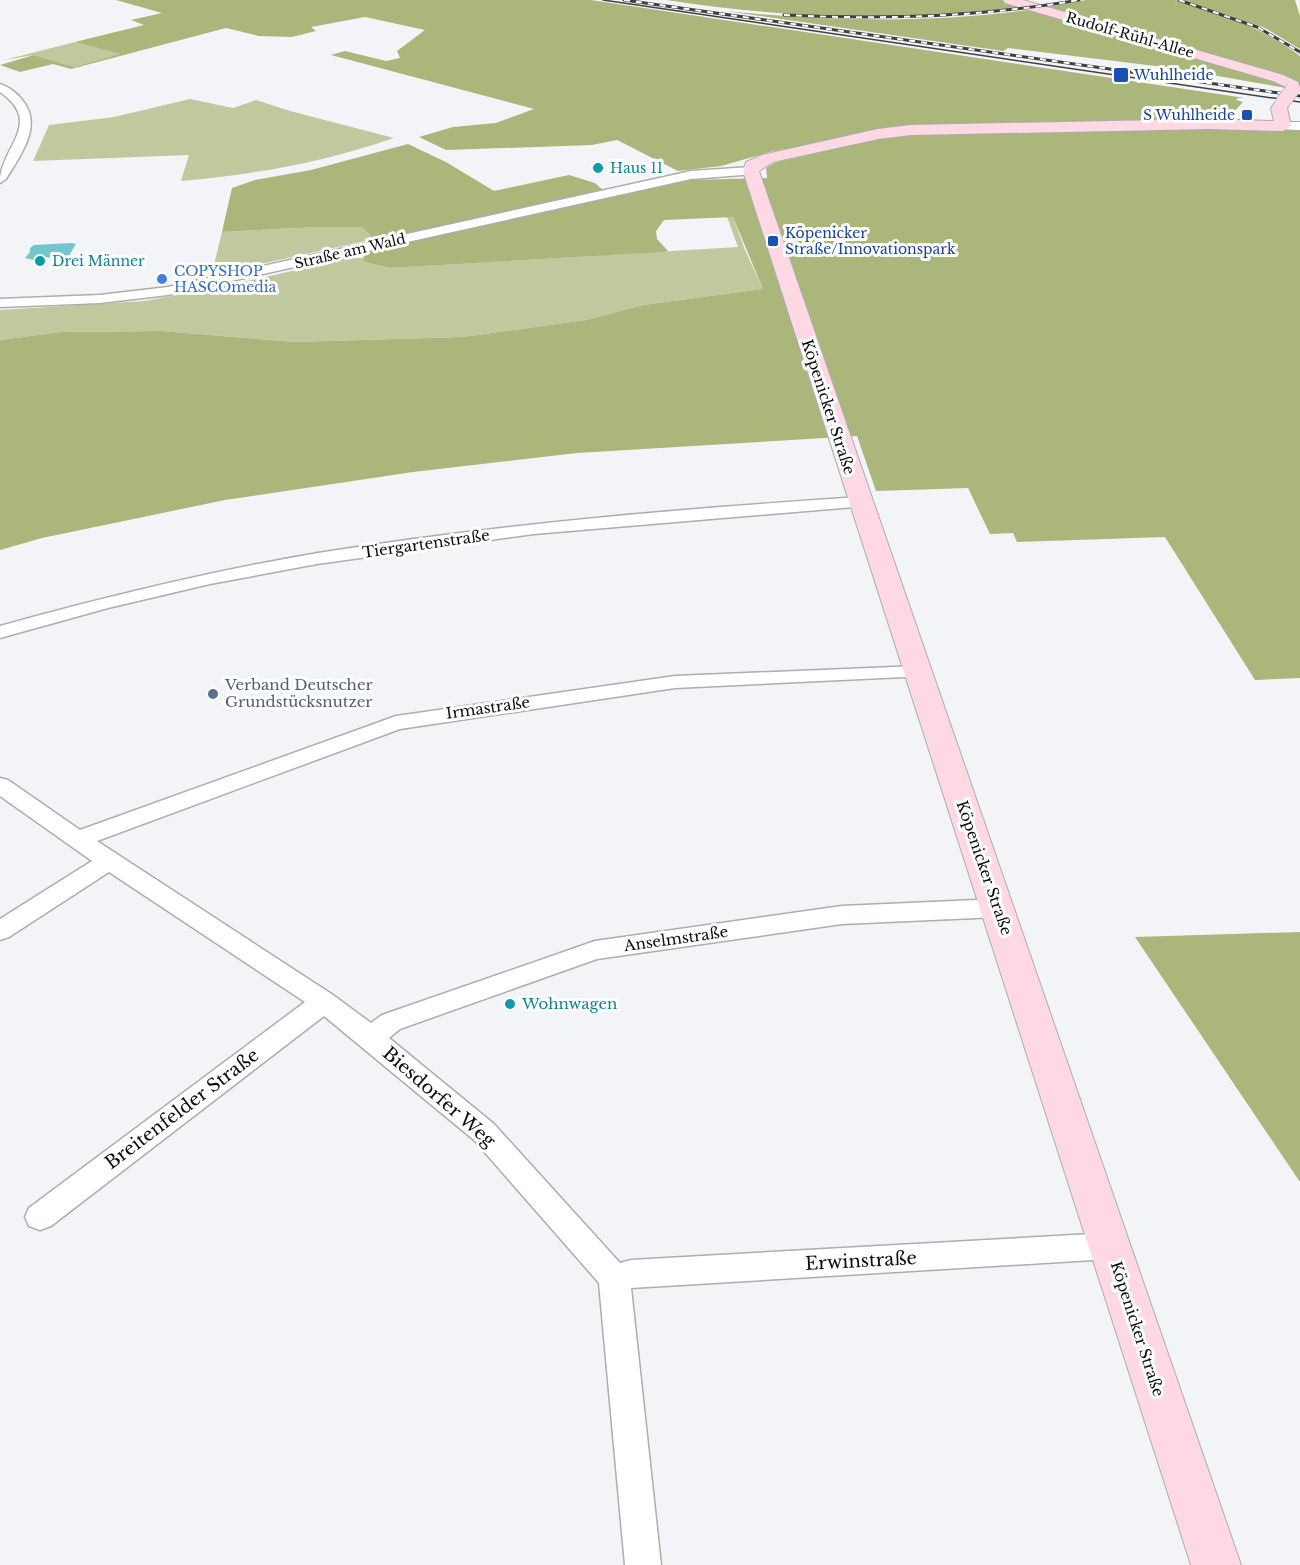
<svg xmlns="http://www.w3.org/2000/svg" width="1300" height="1565" font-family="'Libre Baskerville',serif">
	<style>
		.green { fill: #c0c99e }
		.forest { fill: #abb67b }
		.water { fill: #73c5ce }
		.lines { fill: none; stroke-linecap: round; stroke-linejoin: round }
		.minor-casing { stroke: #abadaf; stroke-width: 3 }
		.tertiary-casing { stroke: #abadaf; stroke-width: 2 }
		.secondary-casing { stroke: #abadaf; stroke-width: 2 }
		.minor { fill: #fff; fill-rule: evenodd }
		.tertiary { fill: #fff; fill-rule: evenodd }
		.secondary { fill: #fed9e4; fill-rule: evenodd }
		.tram { stroke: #3e3f40; stroke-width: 1.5 }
		.rail-casing { stroke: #3e3f40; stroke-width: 3 }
		.rail { stroke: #fff; stroke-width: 2; stroke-dasharray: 6; stroke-linecap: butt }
		.secondary-bridge-casing { stroke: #abadaf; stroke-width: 15; stroke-linecap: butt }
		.secondary-bridge { stroke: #fed9e4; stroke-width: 14 }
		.transit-dot { fill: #1a4fb4; stroke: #fff; stroke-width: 2 }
		.culture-dot { fill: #0f9aa8; stroke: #fff; stroke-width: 2 }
		.shop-dot { fill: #3f7fe0; stroke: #fff; stroke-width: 2 }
		.service-dot { fill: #5c6f8a; stroke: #fff; stroke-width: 2 }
		.labels { text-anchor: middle; stroke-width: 6; stroke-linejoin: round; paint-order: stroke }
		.far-street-label { font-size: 14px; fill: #0b0c0d; stroke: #fff }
		.far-transit-label { font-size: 14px; fill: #164399; stroke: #fff; text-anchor: start }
		.far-culture-label { font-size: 14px; fill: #0d838f; stroke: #fff; text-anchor: start }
		.far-shop-label { font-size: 14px; fill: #366cbe; stroke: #fff; text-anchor: start }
		.street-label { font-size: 15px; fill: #0b0c0d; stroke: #fff }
		.service-label { font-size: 15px; fill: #4e5e75; stroke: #fff; text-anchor: start }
		.culture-label { font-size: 15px; fill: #0d838f; stroke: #fff; text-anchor: start }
		.near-street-label { font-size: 18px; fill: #0b0c0d; stroke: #fff }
	</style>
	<rect width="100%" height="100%" fill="#f2f4f7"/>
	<!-- green -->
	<g class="green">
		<path d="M75,42l46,12 -47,13 -40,-12 -30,5z"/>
		<path d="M190,99l43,9 23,-8 34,11 104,27c-73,25 -137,36 -213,43l8,-26 -156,6 16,-36 65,-8z"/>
		<path d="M727,217h6l12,33 18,39 -120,16 -57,15 -123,17 -168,5 -134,-11 -100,1 -61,8v-30l144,-9 68,-12 120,-27 6,-4h25l1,4 26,6 348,-21z"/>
		<path d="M318,227h44l12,12 -158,35 -4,-1 10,-41z"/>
	</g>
	<!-- forest -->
	<g class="forest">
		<path d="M116,0h475l654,98h-7l-2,2 7,2 -13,14 -6,2 -213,5 -189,19 -52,10 -49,14 -43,5 -61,-31 -25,5 -146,5 -27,-13 34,-10 43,-4 38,-14 -203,-54 14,-4 41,10 14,-3 -3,-7 28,-21 -60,-13 -54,10 5,4 -24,6 -33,-1 -33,-8 -155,41 -18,-5 -33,8 -20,-7 34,-10 40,12 46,-13 -45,-12 69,-17 -13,-5 31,-7z"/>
		<path d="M666,0h337l25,7c-120,17 -243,11 -362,-7z"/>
		<path d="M1086,0c29,0 59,0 88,0 33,2 100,36 126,56v29l-258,-77z"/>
		<path d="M1184,0h111l5,16v33l-35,-21z"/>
		<path d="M1035,9l149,43 102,33v3l-114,-20 -164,-20 -5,3 -278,-40c103,10 207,13 310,-2z"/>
		<path d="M1278,128l22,2v548l-45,2 -90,-143 -148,5 -4,-9 -23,1 -22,-46 -92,3 -19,-55 -280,17 -164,19 -188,28 -183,38 -42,12v-210l61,-8 100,-1 134,11 168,-5 123,-17 57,-15 120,-16 -30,-72 -69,3 -8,11 1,8 11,12 -5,1 -273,16 -26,-6 -1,-4 11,-19 -12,-12h-44l-96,5 10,-44 23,-8 56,-10 97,-26 38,18 48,29 75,-16 26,8 9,8 16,3 68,-14 79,-2 -1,-10 8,-5 108,-26 68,-6z"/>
		<path d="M1300,932v250l-165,-245z"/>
	</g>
	<!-- water -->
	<path class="water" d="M71,243l5,1 -9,15 -22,-2 -11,3 -9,-2 5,-6v-4l4,-3z"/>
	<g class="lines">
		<!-- minor casing -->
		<g class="minor-casing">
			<g id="minor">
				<path d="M0,84c9,3 17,9 23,17 20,25 -3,55 -17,78l-6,4c0,-37 45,-59 0,-91z"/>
				<path d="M751,167l4,1v6l-64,5 -523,116 -68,8 -100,4v-8l100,-4 68,-8 523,-116z"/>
				<path d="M860,497l6,1 3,4 -3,4 -332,28 -217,30 -107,20 -102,24 -108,30v-12c105,-29 211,-55 318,-73 180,-29 361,-44 542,-56z"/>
				<path d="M918,666l7,2 3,4 -3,4 -250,12 -275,41 -303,112 236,154 38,28 11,-8 213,-74 247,-35 156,-7 9,3 3,6 -3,6 -9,3 -156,7 -245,35 -197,70 -11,9 105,86 126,139 11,-3 478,-27 11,4 4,9 -4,9 -11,4 -478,29 30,277h-36l-26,-282 -125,-143 -150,-124 -273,210 -11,4 -11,-4 -4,-9 4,-9 276,-206 -196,-130 -100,65 -9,3v-21l92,-58 -92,-65v-18l8,2 72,50 316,-114 279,-40z"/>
			</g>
		</g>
		<!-- tertiary casing -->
		<g class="tertiary-casing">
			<path id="tertiary" d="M1283,122h17v8l-22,-1 -2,-3z"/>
		</g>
		<!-- secondary casing -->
		<g class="secondary-casing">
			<g id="secondary">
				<path d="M1003,0h20l260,75 15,7 2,8 -7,3 -5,-1 -2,-5 -13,-6 -268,-78z"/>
				<path d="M1282,98l8,5 -3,5 4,18 -8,5 -74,-2 -298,6 -33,4 -105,23 -14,9 482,1394h-50l-448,-1394 3,-9 16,-7 116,-26 33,-4 298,-6 65,2 -3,-13 6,-8z"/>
			</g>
		</g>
		<!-- minor -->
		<use href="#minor" class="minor"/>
		<!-- tertiary -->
		<use href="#tertiary" class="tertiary"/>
		<!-- secondary -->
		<use href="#secondary" class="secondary"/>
		<!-- tram -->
		<path class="tram" d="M603,0c232,34 464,70 697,102"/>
		<!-- rail casing -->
		<g class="rail-casing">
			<g id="rail">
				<path d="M624,0l676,96"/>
				<path d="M1179,0l78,27 43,25"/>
				<path d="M784,15c99,5 197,2 295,-15"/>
			</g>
		</g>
		<!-- rail -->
		<use href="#rail" class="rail"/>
		<!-- secondary-bridge casing -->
		<g class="secondary-bridge-casing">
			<path id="secondary-bridge" d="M1282,103l11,-14"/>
		</g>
		<!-- secondary-bridge -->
		<use href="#secondary-bridge" class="secondary-bridge"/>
	</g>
	<!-- markers -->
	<g class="transit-dot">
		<rect x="1113" y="67" width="16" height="16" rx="3"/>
		<rect x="1241" y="109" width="12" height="12" rx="3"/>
		<rect x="767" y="235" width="12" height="12" rx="3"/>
	</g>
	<g class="culture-dot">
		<circle cx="598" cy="168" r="6"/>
		<circle cx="40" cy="261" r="6"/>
		<circle cx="510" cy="1004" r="6"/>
	</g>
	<circle class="shop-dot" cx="162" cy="279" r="6"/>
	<circle class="service-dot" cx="213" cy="694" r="6"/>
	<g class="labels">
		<!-- far-street labels -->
		<g class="far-street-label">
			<text transform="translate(1130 35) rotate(16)" y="5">Rudolf-Rühl-Allee</text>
			<text transform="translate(350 251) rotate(-13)" y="5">Straße am Wald</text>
		</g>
		<!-- far-transit labels -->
		<g class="far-transit-label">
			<text x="1134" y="80">Wuhlheide</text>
			<text x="1235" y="120" text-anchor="end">S Wuhlheide</text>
			<text x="785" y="238">Köpenicker<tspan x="785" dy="16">Straße/Innovationspark</tspan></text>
		</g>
		<!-- far-culture labels -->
		<g class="far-culture-label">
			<text x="610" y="173">Haus 11</text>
			<text x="52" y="266">Drei Männer</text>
		</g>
		<!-- far-shop labels -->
		<g class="far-shop-label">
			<text x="174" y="276">COPYSHOP<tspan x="174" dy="16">HASCOmedia</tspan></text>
		</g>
		<!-- street labels -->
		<g class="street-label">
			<text transform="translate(828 407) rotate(72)" y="5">Köpenicker Straße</text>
			<text transform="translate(426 544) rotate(-8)" y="5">Tiergartenstraße</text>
			<text transform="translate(488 708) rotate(-8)" y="5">Irmastraße</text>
			<text transform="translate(984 868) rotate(71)" y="5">Köpenicker Straße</text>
			<text transform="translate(676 939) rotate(-8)" y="5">Anselmstraße</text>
			<text transform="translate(1137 1329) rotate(72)" y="5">Köpenicker Straße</text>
		</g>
		<!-- service labels -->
		<g class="service-label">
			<text x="225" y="690">Verband Deutscher<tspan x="225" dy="17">Grundstücksnutzer</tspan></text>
		</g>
		<!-- culture labels -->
		<g class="culture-label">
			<text x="522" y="1009">Wohnwagen</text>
		</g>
		<!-- near-street labels -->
		<g class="near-street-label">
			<text transform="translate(439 1097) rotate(41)" y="6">Biesdorfer Weg</text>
			<text transform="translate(182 1109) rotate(-37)" y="6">Breitenfelder Straße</text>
			<text transform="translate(861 1261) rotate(-3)" y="6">Erwinstraße</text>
		</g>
	</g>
</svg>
